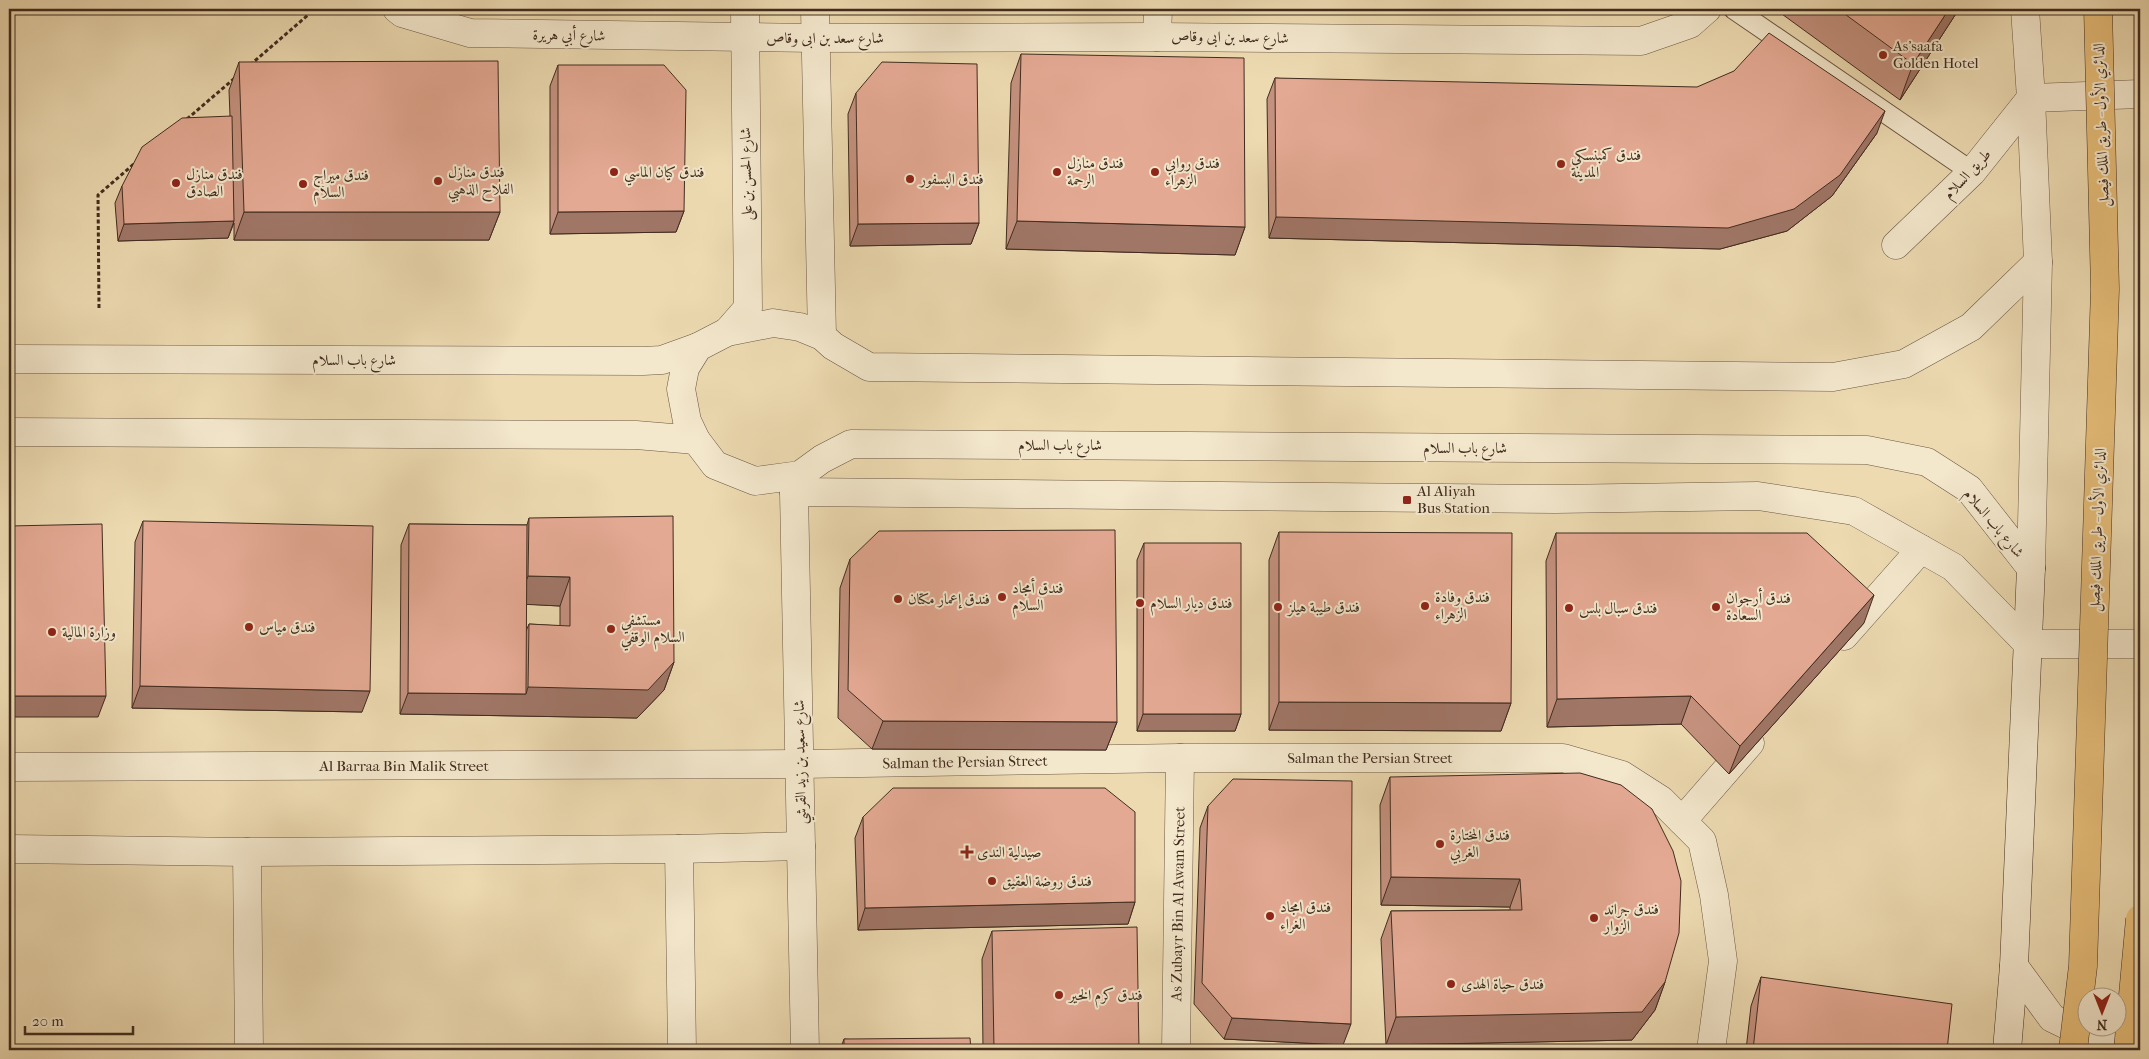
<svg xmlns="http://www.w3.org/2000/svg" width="2149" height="1059" font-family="'IM FELL French Canon',Amiri,serif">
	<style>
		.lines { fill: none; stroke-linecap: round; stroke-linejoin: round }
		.service-casing { stroke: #6c5844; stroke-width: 22 }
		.pedestrian-casing { stroke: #6c5844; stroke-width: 29 }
		.minor-casing { stroke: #6c5844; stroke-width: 29 }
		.tertiary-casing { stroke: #6c5844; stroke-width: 29 }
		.secondary-casing { stroke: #412c1f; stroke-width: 29 }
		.path { stroke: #412c1f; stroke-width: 3; stroke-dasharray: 4 2.5; stroke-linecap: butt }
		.service { stroke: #f3e7cc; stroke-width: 20 }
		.pedestrian { stroke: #f3e7cc; stroke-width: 28 }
		.minor { stroke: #f3e7cc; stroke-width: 28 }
		.tertiary { stroke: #f3e7cc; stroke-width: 28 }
		.secondary { stroke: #f3e7cc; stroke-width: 28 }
		.trunk-bridge-casing { stroke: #412c1f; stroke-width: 29; stroke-linecap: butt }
		.trunk-bridge { stroke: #e6bd78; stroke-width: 28 }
		.wall { fill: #c4917e; stroke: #412c1f; fill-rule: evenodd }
		.shaded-wall { fill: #a07667; stroke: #412c1f }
		.building { fill: #e4a993; stroke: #412c1f }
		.poi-dot { fill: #8f2418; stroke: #f3e7cc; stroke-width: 2 }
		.labels { text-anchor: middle; stroke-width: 4; stroke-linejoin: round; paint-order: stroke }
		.street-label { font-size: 15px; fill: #412c1f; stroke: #f3e7cc }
		.poi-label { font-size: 15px; fill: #412c1f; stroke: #f3e7cc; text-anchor: start }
	</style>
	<rect width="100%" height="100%" fill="#eddab1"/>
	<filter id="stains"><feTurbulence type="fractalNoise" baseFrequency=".004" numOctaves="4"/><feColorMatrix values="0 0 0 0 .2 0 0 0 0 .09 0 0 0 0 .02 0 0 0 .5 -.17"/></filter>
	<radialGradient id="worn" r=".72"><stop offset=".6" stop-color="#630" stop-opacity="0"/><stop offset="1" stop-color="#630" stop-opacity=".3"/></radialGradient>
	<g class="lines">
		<!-- service casing -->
		<g class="service-casing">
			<path id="service" d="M1734,9l238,163"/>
		</g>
		<!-- pedestrian casing -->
		<g class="pedestrian-casing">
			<g id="pedestrian">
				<path d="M1896,245l76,-73 59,-74 109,-4"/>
				<path d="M794,492l761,7 203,-3 96,15 99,56 75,77h112"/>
				<path d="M1844,636l77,-87"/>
				<path d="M1682,821l68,-78"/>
				<path d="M9,849l238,3 432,-3 122,-3"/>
				<path d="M679,849l3,201"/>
				<path d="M247,852l2,198"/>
			</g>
		</g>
		<!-- minor casing -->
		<g class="minor-casing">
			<g id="minor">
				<path d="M397,9l5,4 68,20 346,5 341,-1 484,4 49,-17 17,-15"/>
				<path d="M815,9l7,327"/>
				<path d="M1157,37l1,-28"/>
				<path d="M727,332l21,-24 -3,-299"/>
				<path d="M9,359l634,2 19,-1 36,-13"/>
				<path d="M9,432l627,3 60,5"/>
				<path d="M2031,568l-62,-79 -42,-27 -60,-12 -1016,-6 -29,15 -22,16 -45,6 -40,-16 -19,-25 -9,-19 -6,-32 4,-21 13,-21 29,-15 46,-9 27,4 22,9 11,10 36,21 964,10 71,-13 67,-37 67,-65"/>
				<path d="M9,767l791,-3 380,-6h383l59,17 39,25 41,41 12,54 9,66 -12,89"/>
				<path d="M1176,1050l4,-292"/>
			</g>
		</g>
		<!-- tertiary casing -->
		<g class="tertiary-casing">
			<g id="tertiary">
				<path d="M2025,9l6,89 7,164 -7,306"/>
				<path d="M800,475l-6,17 11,558"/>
				<path d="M2014,966l38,52 64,31 24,-3"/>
			</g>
		</g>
		<!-- secondary casing -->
		<g class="secondary-casing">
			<path id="secondary" d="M2007,1050l7,-84 17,-398"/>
		</g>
		<!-- path -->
		<g class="path">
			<path d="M250,65l65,-56"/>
			<path d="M187,119l49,-42"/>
			<path d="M99,308l-1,-113 37,-32"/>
		</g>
		<!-- service -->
		<use href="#service" class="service"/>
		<!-- pedestrian -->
		<use href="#pedestrian" class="pedestrian"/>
		<!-- minor -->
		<use href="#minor" class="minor"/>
		<!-- tertiary -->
		<use href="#tertiary" class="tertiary"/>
		<!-- secondary -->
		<use href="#secondary" class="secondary"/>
		<!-- trunk-bridge casing -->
		<g class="trunk-bridge-casing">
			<g id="trunk-bridge">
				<path d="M2073,1050l10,-84 22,-677 -7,-280"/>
				<path d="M2128,1050l12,-131"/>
			</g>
		</g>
		<!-- trunk-bridge -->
		<use href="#trunk-bridge" class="trunk-bridge"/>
	</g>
	<!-- wall -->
	<g class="wall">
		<path d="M1775,9h184l-59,91z"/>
		<path d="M1021,54l224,173 -10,28 -229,-6 5,-166z"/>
		<path d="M239,62l261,150 -11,28h-255v-17l-6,15 -110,3 -3,-38 7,-17 108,-70 -1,-26z"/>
		<path d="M558,65l126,146 -8,21 -126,2v-148z"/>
		<path d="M1275,78l602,55 -45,63 -45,35 -67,18 -451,-11 -2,-139z"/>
		<path d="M856,93l123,130 -8,21 -121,2 -2,-132z"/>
		<path d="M529,518l145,144 -10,28 -27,28 -237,-4 1,-169 8,-21 118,1zM526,604l34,2v20l-31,-2 -3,7z"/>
		<path d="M143,521l219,191 -230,-4 3,-166z"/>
		<path d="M1279,532l232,171 -10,28 -232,-1v-170z"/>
		<path d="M1556,533l308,90 -135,151 -48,-50 -134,3 -1,-166z"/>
		<path d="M1144,543l97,171 -6,17h-98v-171z"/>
		<path d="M850,559l267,163 -11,28 -234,-1 -34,-31 2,-130z"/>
		<path d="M1390,777l275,205 -10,28 -23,30 -246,5 -5,-106 10,-28 119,-1v-3l-129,-2 -1,-100z"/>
		<path d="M1208,806l135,239 -119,-6 -30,-35 6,-176z"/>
		<path d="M863,817l272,85 -7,22 -270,6 -3,-92z"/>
		<path d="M992,931l147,119h-156l-1,-91z"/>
		<path d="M1761,977l186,73h-201l5,-44z"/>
		<path d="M844,1039l127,11h-131z"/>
	</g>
	<!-- shaded-wall -->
	<g class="shaded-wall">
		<path d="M1949,9h10l-59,91 13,-36z"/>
		<path d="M1885,111l-8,22 -45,63 -45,35 -67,18 -451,-11 7,-21z"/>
		<path d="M684,211l-8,21 -126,2 8,-22z"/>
		<path d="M244,212h256l-11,28h-255z"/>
		<path d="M234,221l-6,17 -110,3 6,-17z"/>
		<path d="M1017,221l228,6 -10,28 -229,-6z"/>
		<path d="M979,223l-8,21 -121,2 8,-22z"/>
		<path d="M528,576l42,1 -10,29 -42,-2z"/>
		<path d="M1874,595l-10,28 -135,151 11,-28z"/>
		<path d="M674,662l-10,28 -27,28 -237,-4 8,-21 118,1 2,-7z"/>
		<path d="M140,686l230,5 -8,21 -230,-4z"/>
		<path d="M9,696h97l-8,21h-89z"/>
		<path d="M1691,696l-10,28 -134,3 10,-28z"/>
		<path d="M1279,702l232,1 -10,28 -232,-1z"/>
		<path d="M1143,714h98l-6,17h-98z"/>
		<path d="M883,721l234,1 -11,28 -234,-1z"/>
		<path d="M1391,877l129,2 -10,28 -129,-2z"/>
		<path d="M1135,902l-7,22 -270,6 7,-22z"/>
		<path d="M1665,982l-10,28 -23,30 -246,5 10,-28z"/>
		<path d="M1232,1018l119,6 -8,21 -119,-6z"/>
	</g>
	<!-- building -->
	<g class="building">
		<path d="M1838,9h111l-36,55z"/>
		<path d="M1769,33l116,78 -45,64 -46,34 -66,19 -452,-11 -1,-139 422,9 37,-16z"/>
		<path d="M1021,54l223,4 1,169 -228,-6z"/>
		<path d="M498,61l2,151h-256l-5,-150z"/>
		<path d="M882,62l95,2 2,159 -121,1 -2,-131z"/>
		<path d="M558,65h106l22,25 -2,121 -126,1z"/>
		<path d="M232,116l2,105 -110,3 -2,-38 20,-39 40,-29z"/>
		<path d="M673,516l1,146 -26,28 -120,-3 1,-63 41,2v-49l-42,-1 1,-58z"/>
		<path d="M143,521l230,5 -3,165 -230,-5z"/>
		<path d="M102,524l4,172h-97v-170z"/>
		<path d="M409,524l118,1 -1,169 -118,-1z"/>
		<path d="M1115,530l2,192 -234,-1 -35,-31 2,-131 29,-28z"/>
		<path d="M1279,532l233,1 -1,170 -232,-1z"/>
		<path d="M1556,533h251l67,62 -134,151 -49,-50 -134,3z"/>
		<path d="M1144,543h97v171h-98z"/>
		<path d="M1580,773l41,12 31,24 21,42 8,30 -2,52 -14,49 -23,30 -246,5 -5,-106 131,-1 -2,-31 -129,-2 -1,-100z"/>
		<path d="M1233,779l119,2 -1,243 -119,-6 -30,-35 6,-177z"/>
		<path d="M893,788h212l30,24v90l-270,6 -2,-91z"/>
		<path d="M1137,927l2,123h-145l-2,-119z"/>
		<path d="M1761,977l191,27 -5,46h-194z"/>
		<path d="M970,1038l1,12h-127v-11z"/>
	</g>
	<!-- markers -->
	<g class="poi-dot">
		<circle cx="1883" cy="55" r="5"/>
		<circle cx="1561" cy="164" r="5"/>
		<circle cx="614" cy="172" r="5"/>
		<circle cx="1057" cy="172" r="5"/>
		<circle cx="1155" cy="172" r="5"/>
		<circle cx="910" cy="179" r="5"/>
		<circle cx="438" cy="181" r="5"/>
		<circle cx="176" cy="183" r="5"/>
		<circle cx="303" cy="184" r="5"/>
		<rect x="1402" y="495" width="10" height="10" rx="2.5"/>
		<circle cx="1002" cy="597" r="5"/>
		<circle cx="898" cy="599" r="5"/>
		<circle cx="1140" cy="603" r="5"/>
		<circle cx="1425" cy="606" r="5"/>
		<circle cx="1278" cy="607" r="5"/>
		<circle cx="1716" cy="607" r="5"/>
		<circle cx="1569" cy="608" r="5"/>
		<circle cx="249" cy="627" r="5"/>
		<circle cx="611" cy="629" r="5"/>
		<circle cx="52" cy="632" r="5"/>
		<circle cx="1440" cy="844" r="5"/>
		<path d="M964.5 844.5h5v5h5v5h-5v5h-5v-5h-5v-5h5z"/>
		<circle cx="992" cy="881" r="5"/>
		<circle cx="1270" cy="916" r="5"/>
		<circle cx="1594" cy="918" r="5"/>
		<circle cx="1451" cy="984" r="5"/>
		<circle cx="1059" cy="995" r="5"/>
	</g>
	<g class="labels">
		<!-- street labels -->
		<g class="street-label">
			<text transform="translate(569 35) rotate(1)" y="5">شارع أبي هريرة</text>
			<text transform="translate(1230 37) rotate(1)" y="5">شارع سعد بن ابى وقاص</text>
			<text x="825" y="43">شارع سعد بن ابى وقاص</text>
			<text transform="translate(2101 125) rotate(-92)" y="5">الدائري الأول - طريق الملك فيصل</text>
			<text transform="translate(746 174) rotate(-91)" y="5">شارع الحسن بن على</text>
			<text transform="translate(1967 174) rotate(-47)" y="5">طريق السلام</text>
			<text x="354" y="365">شارع باب السلام</text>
			<text x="1060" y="450">شارع باب السلام</text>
			<text x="1465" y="453">شارع باب السلام</text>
			<text transform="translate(1994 523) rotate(50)" y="5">شارع باب السلام</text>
			<text transform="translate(2097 530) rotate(-88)" y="5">الدائري الأول - طريق الملك فيصل</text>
			<text x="1370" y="763">Salman the Persian Street</text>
			<text transform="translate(800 762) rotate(-91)" y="5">شارع سعيد بن زيد القرشي</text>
			<text transform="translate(965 762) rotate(-1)" y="5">Salman the Persian Street</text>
			<text x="404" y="771">Al Barraa Bin Malik Street</text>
			<text transform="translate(1178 904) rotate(-89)" y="5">As Zubayr Bin Al Awam Street</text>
		</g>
		<!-- poi labels -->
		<g class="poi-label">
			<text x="1893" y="51">As'saafa<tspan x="1893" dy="17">Golden Hotel</tspan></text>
			<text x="1571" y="160">فندق كمبنسكي<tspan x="1571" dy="17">المدينة</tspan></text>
			<text x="1067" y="168">فندق منازل<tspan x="1067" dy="17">الرحمة</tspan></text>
			<text x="1165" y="168">فندق روابي<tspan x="1165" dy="17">الزهراء</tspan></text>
			<text x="448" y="177">فندق منازل<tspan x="448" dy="17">الفلاح الذهبي</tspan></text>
			<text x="624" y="177">فندق كيان الماسي</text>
			<text x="186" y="179">فندق منازل<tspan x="186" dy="17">الصادق</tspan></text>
			<text x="313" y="180">فندق ميراج<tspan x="313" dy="17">السلام</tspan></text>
			<text x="920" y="184">فندق البسفور</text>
			<text x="1417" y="496">Al Aliyah<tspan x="1417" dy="17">Bus Station</tspan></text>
			<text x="1012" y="593">فندق أمجاد<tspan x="1012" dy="17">السلام</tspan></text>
			<text x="1435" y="602">فندق وفادة<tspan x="1435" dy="17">الزهراء</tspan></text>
			<text x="1726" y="603">فندق أرجوان<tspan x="1726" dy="17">السعادة</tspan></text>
			<text x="908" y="604">فندق إعمار مكتان</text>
			<text x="1150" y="608">فندق ديار السلام</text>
			<text x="1288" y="612">فندق طيبة هيلز</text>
			<text x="1579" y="613">فندق سبال بلس</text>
			<text x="621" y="625">مستشفي<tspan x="621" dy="17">السلام الوقفي</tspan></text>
			<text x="259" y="632">فندق مياس</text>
			<text x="62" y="637">وزارة المالية</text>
			<text x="1450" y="840">فندق المختارة<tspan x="1450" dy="17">الغربي</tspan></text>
			<text x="977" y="857">صيدلية الندى</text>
			<text x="1002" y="886">فندق روضة العقيق</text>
			<text x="1280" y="912">فندق امجاد<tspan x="1280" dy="17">الغراء</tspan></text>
			<text x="1604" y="914">فندق جراند<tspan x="1604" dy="17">الزوار</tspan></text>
			<text x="1461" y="989">فندق حياة الهدى</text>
			<text x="1069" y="1000">فندق كرم الخير</text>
		</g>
	</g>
	<!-- margin -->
	<rect width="2149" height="1059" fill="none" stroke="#eddab1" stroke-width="30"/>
	<rect x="10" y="10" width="2129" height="1039" fill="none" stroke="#412c1f" stroke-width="2.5"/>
	<rect x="15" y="15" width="2119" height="1029" fill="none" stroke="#412c1f"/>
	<!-- north arrow -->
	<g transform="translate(2102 1012) rotate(180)"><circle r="24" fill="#f3e7cc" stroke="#ac9c87"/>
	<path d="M0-4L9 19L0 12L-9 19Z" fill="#8f2418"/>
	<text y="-8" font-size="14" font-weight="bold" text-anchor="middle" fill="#412c1f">N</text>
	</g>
	<!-- scale -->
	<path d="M25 1026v8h108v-8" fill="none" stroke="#412c1f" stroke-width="2.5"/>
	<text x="32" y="1026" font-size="15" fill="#412c1f" stroke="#f3e7cc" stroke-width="4" paint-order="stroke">20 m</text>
	<rect width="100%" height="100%" filter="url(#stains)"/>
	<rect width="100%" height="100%" fill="url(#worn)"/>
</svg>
